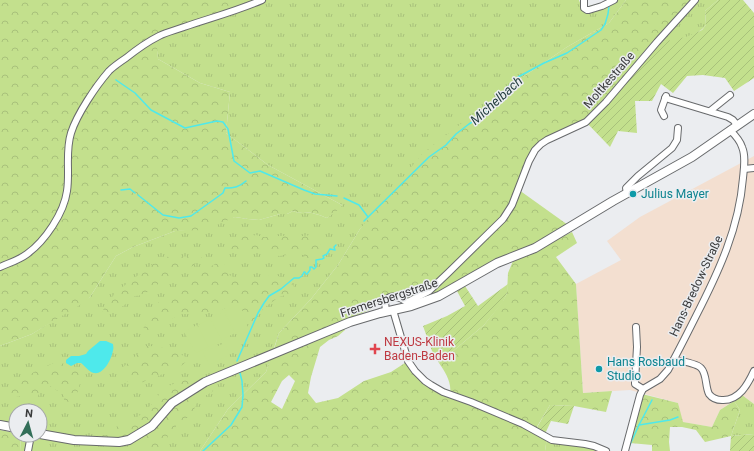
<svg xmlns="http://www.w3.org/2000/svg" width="754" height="451" font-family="Roboto,sans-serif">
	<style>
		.commercial { fill: #f3dfd0 }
		.grass { fill: url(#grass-tufts) }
		.forest { fill: url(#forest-crowns); fill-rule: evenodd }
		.garden { fill: url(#garden-furrows) }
		.pitch { fill: #c3e08d }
		.water { fill: #4ee9eb }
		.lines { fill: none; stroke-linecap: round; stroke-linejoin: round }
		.stream { stroke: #4ee9eb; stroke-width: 1.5 }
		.minor-casing { stroke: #686a6c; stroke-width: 8 }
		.major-casing { stroke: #686a6c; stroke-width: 10 }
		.minor { stroke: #fff; stroke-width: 6 }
		.major { stroke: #fff; stroke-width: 8 }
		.culture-dot { fill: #0f9aa8; stroke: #ebedf0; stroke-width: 1.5 }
		.health-dot { fill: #e0444e; stroke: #ebedf0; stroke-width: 1.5 }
		.labels { text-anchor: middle; stroke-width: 3; stroke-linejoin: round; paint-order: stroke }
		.street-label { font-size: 12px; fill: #3a3b3c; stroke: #ebedf0 }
		.culture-label { font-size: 12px; fill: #0d838f; stroke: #ebedf0; text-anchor: start }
		.health-label { font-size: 12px; fill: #be3a42; stroke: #ebedf0; text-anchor: start }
		.water-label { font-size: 13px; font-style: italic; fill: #264040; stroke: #ebedf0 }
	</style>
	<defs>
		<pattern id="grass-tufts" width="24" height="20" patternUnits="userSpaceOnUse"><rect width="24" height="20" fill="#c3e08d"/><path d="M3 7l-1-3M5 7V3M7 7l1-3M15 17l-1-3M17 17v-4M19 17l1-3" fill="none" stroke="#a8c17b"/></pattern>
		<pattern id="forest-crowns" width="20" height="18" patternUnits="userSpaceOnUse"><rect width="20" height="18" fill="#c3e08d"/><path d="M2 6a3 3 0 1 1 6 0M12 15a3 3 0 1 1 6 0" fill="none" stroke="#a8c17b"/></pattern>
		<pattern id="garden-furrows" width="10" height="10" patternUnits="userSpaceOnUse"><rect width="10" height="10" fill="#c3e08d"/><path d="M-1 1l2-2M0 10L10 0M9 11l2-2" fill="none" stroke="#a8c17b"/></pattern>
	</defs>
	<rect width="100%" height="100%" fill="#ebedf0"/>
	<!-- commercial -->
	<path class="commercial" d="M754,156v248l-12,-9 -22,15 -8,17 -30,-5 -4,-19 -48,-13 -47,3 -7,-109 45,-24 -14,-19 33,-24z"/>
	<!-- grass -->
	<g class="grass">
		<path d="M255,0h324l3,8 29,-8h15l-17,23 -42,24 -53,36 -6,5 -148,141 -22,36 -27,34 -32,34 -13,39 -38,37 -28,42h-179l-1,-16h20v-24h-24v15l-16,-3v-77l32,-12 58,-37 26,-41 17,-9 42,-16 10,-1 50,-13 13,2 11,1 21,-6h7l6,-3c4,2 6,1 10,1 8,0 17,3 24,6l15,-13 -74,-40 -42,-32 4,-41 -30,-9 -42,-24 -3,-26 88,-28z"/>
		<path d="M695,0h23l-13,11 1,14c-11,14 -33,15 -50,18z"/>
		<path d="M742,395l12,9v30l-23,2 9,-26 -6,-9z"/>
		<path d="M547,437l59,14h-61z"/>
	</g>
	<!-- forest -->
	<g class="forest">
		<path d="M0,0h255l-12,5 -87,28 2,26 42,24 30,9 -4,41 42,32 74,40 -3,4 -12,9c-7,-3 -16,-6 -24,-6 -4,0 -6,1 -10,-1l-6,3h-7l-21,6 -11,-1 -13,-2 -30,13 -30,1 -42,16 -17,9 -26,41 -5,5 -53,32 -32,12z"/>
		<path d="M626,0h69l-109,122 -51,28 -16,40 49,35 -46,26 -98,49 -15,-1 -14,-4 -8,1 -15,13 -98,40 5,-16 32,-34 27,-34 22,-36 63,-76 91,-70 53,-36 42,-24z"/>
		<path d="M572,232l5,11 -21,14 20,27 7,109 29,-2 -6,21 -32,-6 -24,-1 -15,25 12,7 -2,14h-345l28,-42 38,-37 4,-13 72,-34 3,5 -7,6 -9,4 -9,7 -9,30 -3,16 8,10 22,-5 26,-17 27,-9 17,-11 7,10 35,23c2,-12 -5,-22 -11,-31l45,-38 19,-24 4,-8 1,-20 5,-12zM289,375l6,6 -13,28 -11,-7 11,-21z"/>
		<path d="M243,235l8,1 5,-1 7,2 32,-2 7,1 10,-1h3l8,13 -15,13 -5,-6 -8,-1 -16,2 -25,-5 -26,-2 -3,-7z"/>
		<path d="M199,252l3,6 -8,7 -17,11 -13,5 -11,6 -9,8 -9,1 -12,10 -12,6 -4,7 -6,-2 3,-9 12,-16 25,-19 12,-9 8,-2 9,-7c14,2 16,3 29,-3z"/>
		<path d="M223,259l5,15 12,7h11l24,-7 19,12 -5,8 -10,3 -14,10 -16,18 -5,-12 -7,-10 -16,7 -23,4h-16l-20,9 -3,11h-13l-3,-5 9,-18 8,-11 9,-5 25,-18z"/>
		<path d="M147,346c14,0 30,5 42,13l-9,8 -47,19 -14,-11 2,-6 17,-15v-3z"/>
		<path d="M61,360l5,8 5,-1 9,2c2,13 -2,24 -8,35l-8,-4v-5l-14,-9h-5l-5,5 -3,8 -16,-3 -10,2 -10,-2 -1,-6 8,-2 31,-19z"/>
		<path d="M215,379l2,5 -5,8 -14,8 -5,12 -8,8 -2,1 -7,5 -8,9 -2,9 -4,5 -3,2h-12l2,-3 -14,-5 -2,-3 40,-34z"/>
		<path d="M185,380l20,2 -76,58 -34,1v-6h12l7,-3c5,-12 8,-7 17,-11 9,-5 20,-15 26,-23 2,-3 2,-6 5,-8 6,-5 15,-7 23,-10z"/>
		<path d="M642,394l36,9 5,19 29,5 8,-17 14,-9 6,9 -9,26 -26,6 -9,-12 -14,-3h-12l-1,15 1,9h-18v-6l-22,-2z"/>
		<path d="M0,430l16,3v2h4l1,16h-21z"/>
	</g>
	<!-- garden -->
	<g class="garden">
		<path d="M718,0h25l11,13v65l-20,13 -9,-13 -22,-3 -16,1 -14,17 -12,-9 -9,17h-17l2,32 -19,-2 -8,16 -24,-25 70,-79 30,-6 16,-7 4,-5 -1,-14z"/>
		<path d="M508,284l-1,9 -4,9 -19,23 -45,38 -7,-12 -9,-25 24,-10 18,-10 -8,-15 8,-5 13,20z"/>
		<path d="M550,405l24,1 -6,18 -17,-3 -6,13 -9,-5z"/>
		<path d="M754,434v17h-24l1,-15z"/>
	</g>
	<!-- pitch -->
	<g class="pitch">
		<path d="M237,305l11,22 -12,6 -11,-22z"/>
		<path d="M224,312l11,21 -13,7 -11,-22z"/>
		<path d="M210,319l12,21 -13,7 -11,-22z"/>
		<path d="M197,325l11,22 -12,6 -12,-21z"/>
		<path d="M225,343l5,12 -21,10 -6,-13z"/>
	</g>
	<!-- water -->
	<path class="water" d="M100,341h6l7,3c0,1 1,5 0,6 -1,8 -9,25 -19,23 -5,-1 -9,-7 -13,-10h-4l-6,3 -5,-3v-3l5,-4h8l7,-2 2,-3z"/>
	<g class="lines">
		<!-- stream -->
		<g class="stream">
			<path d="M116,80l19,13 16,17 34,18 32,-7 6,1 5,7 6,32 16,12 10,-2 44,19 11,4 22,2"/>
			<path d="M121,190l9,-1 5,4"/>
			<path d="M138,195l25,20 16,3 12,-2 32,-23 2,-5c10,0 14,-1 21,-7"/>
			<path d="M344,198l15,7 9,12"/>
			<path d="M364,221l65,-64 17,-12 10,-11 13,-10 11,-7 17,-15 8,-11 4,-5 8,-6 1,-3 26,-14 23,-10 34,-23 4,-6 3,-10 1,-8"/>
			<path d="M237,361l21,-48 6,-10 5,-7 12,-7 13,-11h5l3,-2 2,-4h1l1,2h1l3,-4v-3h2l2,2 2,-2v-7l6,-1 2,-1 -1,-2 4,-2 3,-5 5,1 -1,-3 2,-2"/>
			<path d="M639,425l31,-5 8,-3"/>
			<path d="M628,449l11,-24 13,-25"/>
			<path d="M203,451l28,-26 11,-18 1,-12 -1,-14 -2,-8"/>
		</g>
		<!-- minor casing -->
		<g class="minor-casing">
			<g id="minor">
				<path d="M584,0v8l3,2h2l13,-4 12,-6"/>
				<path d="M665,98l63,19 5,3 4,5"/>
				<path d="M710,111l20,-16"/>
				<path d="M664,116l-3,-6 5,-14"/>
				<path d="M744,169l10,-1"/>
				<path d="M627,193l-1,-5 12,-12 34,-28 5,-8 1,-12"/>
				<path d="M0,267c9,-4 19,-7 27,-13 18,-13 37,-41 40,-63 3,-19 -2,-39 4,-58 6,-19 25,-47 38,-62 5,-5 11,-9 17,-13 10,-8 21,-16 33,-22 8,-4 17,-6 25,-9 26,-9 53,-16 78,-27"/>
				<path d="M408,302l21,-11 19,-18 55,-54 9,-14 17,-44 6,-11 6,-6 6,-4 39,-18 20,-20 51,-60 38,-42"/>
				<path d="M393,310l15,51 7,10 10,10 6,4 12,7 28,10 52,22 29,16 33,4 9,2 12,5"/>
				<path d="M386,311l-1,-9c1,-2 2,-4 5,-5 6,-2 16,3 20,8"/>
				<path d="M636,327l1,20 -2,35v2l8,5"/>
				<path d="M674,360c7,1 22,3 27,8 6,6 4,18 8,26 3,4 8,6 13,6 17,1 26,-16 32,-29"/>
				<path d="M28,451l3,-16"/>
				<path d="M625,451l15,-56 3,-6 17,-10 8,-9c10,-18 19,-36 28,-54 23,-45 43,-88 47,-138 1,-10 3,-22 -1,-31 -2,-7 -7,-12 -12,-17"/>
			</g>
		</g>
		<!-- major casing -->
		<g class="major-casing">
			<g id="major">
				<path d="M0,425l16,3"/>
				<path d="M40,434l34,6 45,2 10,-2 23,-14 20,-23 33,-21 145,-60 30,-9 31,-7 28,-10 58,-33 38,-15 78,-47 79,-44 62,-43"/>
			</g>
		</g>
		<!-- minor -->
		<use href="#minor" class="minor"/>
		<!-- major -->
		<use href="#major" class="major"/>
	</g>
	<!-- markers -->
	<g class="culture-dot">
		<circle cx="633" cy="194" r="4"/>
		<circle cx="599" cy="369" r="4"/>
	</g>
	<path class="health-dot" d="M373 343h4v4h4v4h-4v4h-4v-4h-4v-4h4z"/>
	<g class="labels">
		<!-- street labels -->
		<g class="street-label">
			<text transform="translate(609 80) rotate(-49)" y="4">Moltkestraße</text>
			<text transform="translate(696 286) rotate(-65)" y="4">Hans-Bredow-Straße</text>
			<text transform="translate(389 298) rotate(-18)" y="4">Fremersbergstraße</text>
		</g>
		<!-- culture labels -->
		<g class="culture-label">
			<text x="641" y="198">Julius Mayer</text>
			<text x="607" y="366">Hans Rosbaud<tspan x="607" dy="14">Studio</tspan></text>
		</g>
		<!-- health labels -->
		<g class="health-label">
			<text x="384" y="346">NEXUS-Klinik<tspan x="384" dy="14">Baden-Baden</tspan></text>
		</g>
		<!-- water labels -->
		<g class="water-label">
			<text transform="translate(496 100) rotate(-42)" y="5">Michelbach</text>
		</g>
	</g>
	<!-- north arrow -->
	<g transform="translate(28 423) rotate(6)"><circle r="19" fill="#ebedf0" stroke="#a4a6a8"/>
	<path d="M0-3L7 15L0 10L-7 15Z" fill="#336f59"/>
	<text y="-6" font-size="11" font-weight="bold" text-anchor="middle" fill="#3a3b3c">N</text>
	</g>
</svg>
